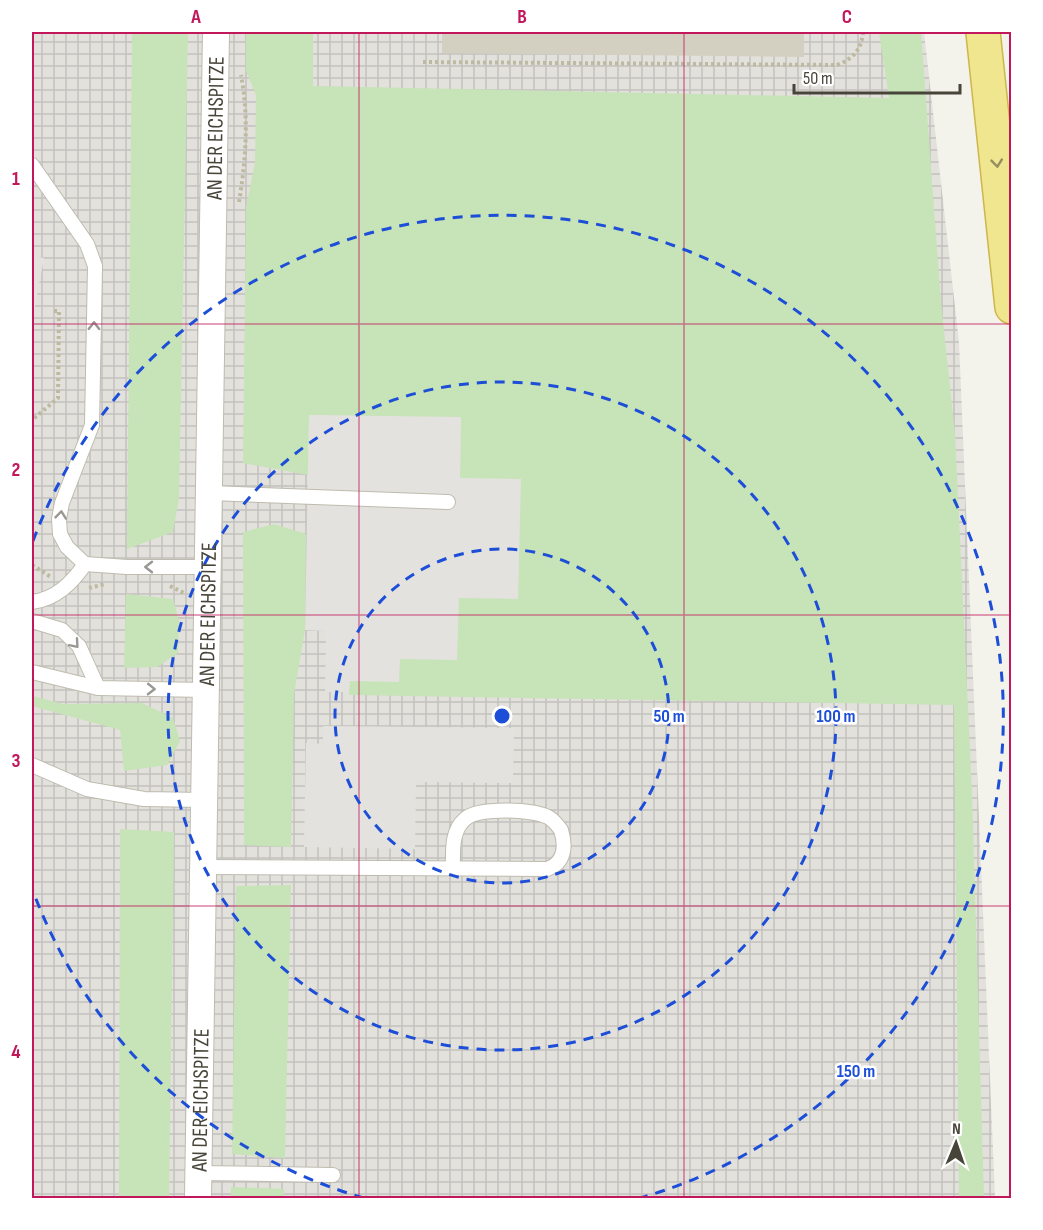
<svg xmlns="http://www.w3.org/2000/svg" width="1043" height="1230" font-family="'Sofia Sans Condensed',sans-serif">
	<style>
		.industrial { fill: url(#industrial-grid) }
		.green { fill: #c7e3b8 }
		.parking { fill: #e3e2de }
		.building { fill: #d4d0c1 }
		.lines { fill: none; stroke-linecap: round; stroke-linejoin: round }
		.service-casing { stroke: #bebcae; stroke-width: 16 }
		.minor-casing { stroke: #bebcae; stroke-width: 28 }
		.trunk-casing { stroke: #cdb74b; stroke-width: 36 }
		.path { stroke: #bebaa1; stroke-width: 4; stroke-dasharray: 3 3; stroke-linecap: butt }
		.service { stroke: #fff; stroke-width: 14 }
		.minor { stroke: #fff; stroke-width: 26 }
		.trunk { stroke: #f0e690; stroke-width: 33 }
		.oneway { stroke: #938d60 }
		.oneway2 { stroke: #9a9892 }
		.grid { fill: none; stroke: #c2185b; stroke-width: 1.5; stroke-opacity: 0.55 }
		.ring { fill: none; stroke: #1d4ed8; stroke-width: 3; stroke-dasharray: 10 8 }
		.labels { text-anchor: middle; stroke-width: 5; stroke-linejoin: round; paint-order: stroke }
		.street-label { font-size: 22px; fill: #474439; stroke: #fff }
		.centre { fill: #1d4ed8; stroke: #fff; stroke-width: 3 }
		.ring-label { font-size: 18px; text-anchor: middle; font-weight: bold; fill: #1d4ed8; stroke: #fff; stroke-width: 5; stroke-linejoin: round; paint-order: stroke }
		.neatline { fill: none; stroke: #c2185b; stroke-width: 2 }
		.grid-label { font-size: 20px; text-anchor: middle; font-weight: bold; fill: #c2185b }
	</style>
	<defs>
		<pattern id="industrial-grid" width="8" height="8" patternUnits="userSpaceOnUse" patternTransform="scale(1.5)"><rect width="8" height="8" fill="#e3e1dc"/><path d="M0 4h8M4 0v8" fill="none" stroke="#c4c2be"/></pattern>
	</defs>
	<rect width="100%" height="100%" fill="#f3f2eb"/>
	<!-- industrial -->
	<path class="industrial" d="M32,32h892l35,310 36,856h-963z"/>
	<!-- green -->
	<g class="green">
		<path d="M132,32h56l-9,466 -6,34 -46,17z"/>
		<path d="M246,32h67v54l576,12 -10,-66h42l20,271 14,131 17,359 12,405h-25l-5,-493 -605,-10v-14l51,-22 60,-181 1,-60 -152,-3 -1,60 -65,-12 3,-256 9,-44 1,-68 -10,-24z"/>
		<path d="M274,524l32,10 -1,96 -11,64 -3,153 -47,-2 -1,-313z"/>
		<path d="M126,594l47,5 6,22 -1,32 -21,14 -33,1z"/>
		<path d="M32,696l31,8 79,-1 31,15 7,23 -13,24 -43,6 -4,-41 -88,-24z"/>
		<path d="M120,829l54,3 -5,366h-50z"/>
		<path d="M291,885l-6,273 -53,-4 4,-268z"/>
		<path d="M231,1187l53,2v9h-53z"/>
	</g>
	<!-- parking -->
	<g class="parking">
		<path d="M32,256l12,2 -12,65z"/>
		<path d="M309,415l152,2 -1,61 61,1 -3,120 -59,-1 -2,62 -57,-1 -1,23 -49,-1 -1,11h-24l1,-61 -21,-1z"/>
		<path d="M323,726l191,2 -1,55 -97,-1 -1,67 -111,-2 2,-104 17,1z"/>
	</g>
	<!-- building -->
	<path class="building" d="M442,32h362v25l-362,-4z"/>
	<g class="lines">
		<!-- service casing -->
		<g class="service-casing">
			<g id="service">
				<path d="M32,165l55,79 8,22 -3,159 -30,78 -3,16 1,15 7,13 18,17 42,3h81"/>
				<path d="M210,493l238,9"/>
				<path d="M32,602c24,-3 40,-19 53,-38"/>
				<path d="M32,621l30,9 17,16 19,42"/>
				<path d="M32,672l66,16 107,2"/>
				<path d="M32,765l55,24 57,10 59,1"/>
				<path d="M202,867c115,0 230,1 345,2 18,-6 19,-23 14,-39 -4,-5 -7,-10 -13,-13 -16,-8 -70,-10 -83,2 -14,12 -12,33 -12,49"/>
				<path d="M198,1173l135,2"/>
			</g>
		</g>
		<!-- minor casing -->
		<g class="minor-casing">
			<g id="minor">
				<path id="s1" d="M198,1198l18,-1166"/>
			</g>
		</g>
		<!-- trunk casing -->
		<g class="trunk-casing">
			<path id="trunk" d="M983,32l29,275"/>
		</g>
		<!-- path -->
		<g class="path">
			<path d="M423,62l414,3c16,-6 25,-16 26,-33"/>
			<path d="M239,202c7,-41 10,-86 2,-127"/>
			<path d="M32,423v-3l26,-22 1,-87h-5"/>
			<path d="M32,565l19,12"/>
			<path d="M170,586l14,7"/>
			<path d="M89,588l16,-4"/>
		</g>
		<!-- service -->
		<use href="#service" class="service"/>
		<!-- minor -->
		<use href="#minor" class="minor"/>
		<!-- trunk -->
		<use href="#trunk" class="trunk"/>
	</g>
	<!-- one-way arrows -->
	<defs><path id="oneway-chevron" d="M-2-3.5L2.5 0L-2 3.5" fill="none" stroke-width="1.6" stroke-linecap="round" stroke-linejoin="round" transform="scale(1.5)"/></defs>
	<use class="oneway" href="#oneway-chevron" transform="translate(997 163) rotate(84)"/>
	<g class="oneway2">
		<use href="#oneway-chevron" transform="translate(94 326) rotate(-89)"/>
		<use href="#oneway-chevron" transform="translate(61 515) rotate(-84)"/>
		<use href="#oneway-chevron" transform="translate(149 567) rotate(-180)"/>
		<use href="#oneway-chevron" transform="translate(75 644) rotate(49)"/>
		<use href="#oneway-chevron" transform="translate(151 689) rotate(1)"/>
	</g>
	<!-- grid -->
	<path class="grid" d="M359,32v1166M684,32v1166M32,324h980M32,615h980M32,906h980"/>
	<!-- distance rings -->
	<g class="ring">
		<circle cx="502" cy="716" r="167"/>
		<circle cx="502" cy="716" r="334"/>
		<path d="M364 1198A501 501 0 0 1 33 891M33 541A501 501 0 1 1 640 1198"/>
	</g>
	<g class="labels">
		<!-- street labels -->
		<g class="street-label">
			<text dy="8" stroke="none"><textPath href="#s1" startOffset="1070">AN DER EICHSPITZE</textPath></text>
			<text dy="8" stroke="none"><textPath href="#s1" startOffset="584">AN DER EICHSPITZE</textPath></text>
			<text dy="8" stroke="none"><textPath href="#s1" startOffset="98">AN DER EICHSPITZE</textPath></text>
		</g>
	</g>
	<circle cx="502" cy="716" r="9" class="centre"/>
	<g class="ring-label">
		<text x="669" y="722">50 m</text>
		<text x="836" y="722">100 m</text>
		<text x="856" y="1077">150 m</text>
	</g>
	<!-- border -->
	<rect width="1043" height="1230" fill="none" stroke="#ffffff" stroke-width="66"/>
	<!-- north arrow -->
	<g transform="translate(956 1143) rotate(2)" stroke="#ffffff" stroke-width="4.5" paint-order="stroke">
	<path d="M0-4.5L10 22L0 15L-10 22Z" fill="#474439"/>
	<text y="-9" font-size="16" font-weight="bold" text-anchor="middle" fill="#474439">N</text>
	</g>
	<!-- scale -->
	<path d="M794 84v9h166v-9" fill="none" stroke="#474439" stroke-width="3"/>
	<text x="803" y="84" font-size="18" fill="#474439" stroke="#ffffff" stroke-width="4.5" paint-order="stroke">50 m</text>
	<rect x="33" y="33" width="977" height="1164" class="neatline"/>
	<g class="grid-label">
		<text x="196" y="23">A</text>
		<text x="522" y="23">B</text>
		<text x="847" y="23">C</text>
		<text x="16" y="185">1</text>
		<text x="16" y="476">2</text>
		<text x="16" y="767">3</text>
		<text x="16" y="1058">4</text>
	</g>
</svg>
